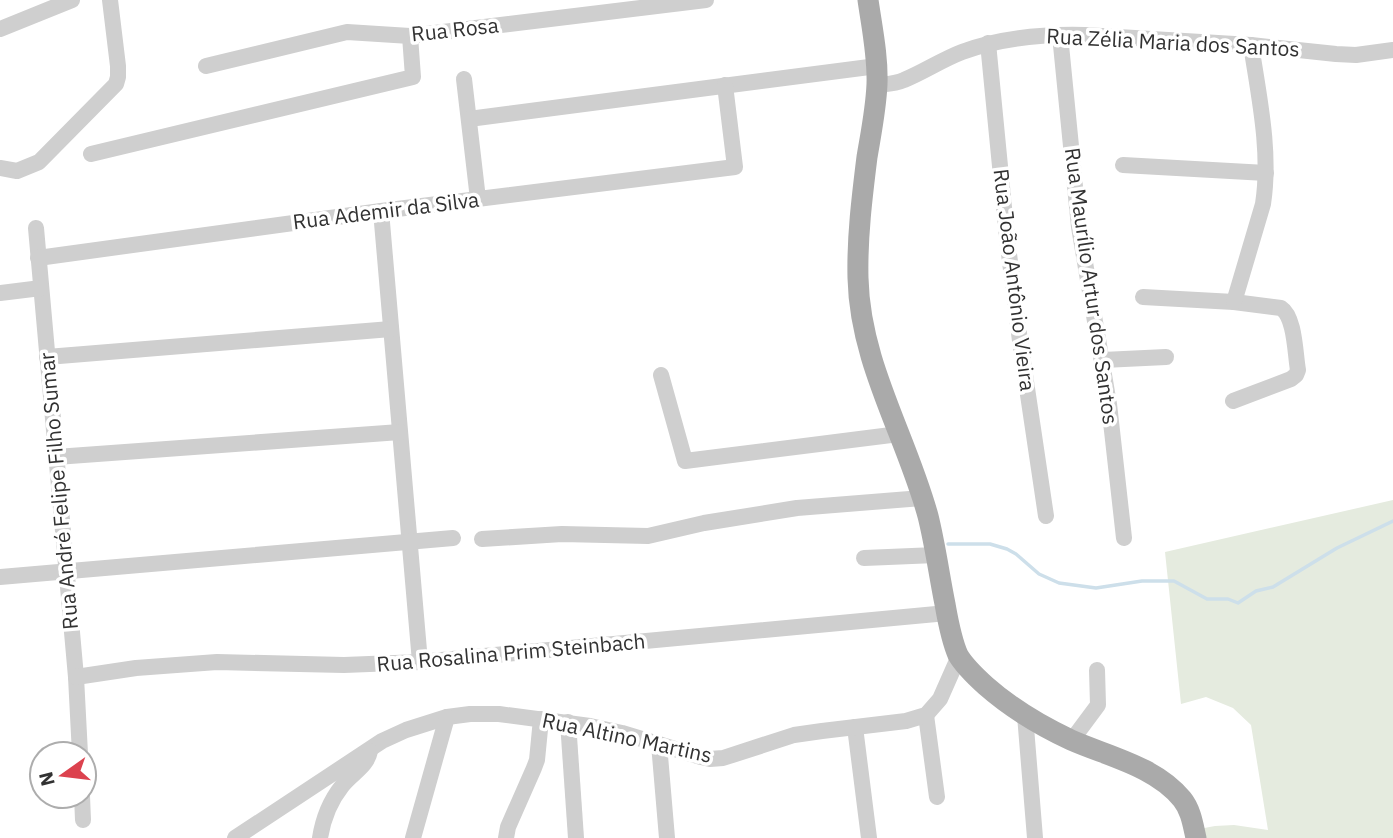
<svg xmlns="http://www.w3.org/2000/svg" width="1393" height="838" font-family="'IBM Plex Sans',sans-serif">
	<style>
		.green { fill: #e5ebdf }
		.lines { fill: none; stroke-linecap: round; stroke-linejoin: round }
		.stream { stroke: #cddfea; stroke-width: 3.5 }
		.minor { stroke: #cfcfcf; stroke-width: 16 }
		.major { stroke: #aaa; stroke-width: 21 }
		.labels { text-anchor: middle; stroke-width: 7; stroke-linejoin: round; paint-order: stroke }
		.street-label { font-size: 21px; fill: #323232; stroke: #fff }
	</style>
	<rect width="100%" height="100%" fill="#fff"/>
	<!-- green -->
	<path class="green" d="M1393,500v338h-192l-2,-9 16,-3 19,-1 34,5 -17,-105 -18,-17 -27,-11 -25,7 -16,-152z"/>
	<g class="lines">
		<!-- stream -->
		<path class="stream" d="M948,544h42l17,5 9,5 23,20 20,9 37,5 46,-7h32l33,18h21l10,4 18,-12 17,-4 64,-39 56,-27"/>
		<!-- minor -->
		<g class="minor">
			<path d="M0,29l72,-29"/>
			<path d="M1060,35l19,192 30,177 15,134"/>
			<path d="M988,43l19,195 13,103 26,175"/>
			<path d="M206,66l141,-34 63,4 296,-36"/>
			<path d="M464,79l14,120"/>
			<path d="M877,85c9,-1 18,-1 27,-5 20,-8 37,-20 58,-28 40,-15 81,-18 123,-17l166,10 85,9 20,1 37,-5"/>
			<path d="M469,119l408,-53"/>
			<path d="M91,154l322,-77 -3,-41"/>
			<path d="M1123,165l143,8"/>
			<path d="M0,168l17,3 22,-9 77,-78 2,-7v-11l-8,-66"/>
			<path d="M381,211l39,451"/>
			<path d="M36,228l40,449 4,77"/>
			<path d="M38,258l343,-47 354,-44 -10,-82"/>
			<path d="M0,293l41,-5"/>
			<path d="M1143,297l91,5 47,6c14,9 14,45 17,62l-2,5 -5,4 -58,22"/>
			<path d="M1234,302l29,-98c8,-52 -4,-107 -12,-159"/>
			<path d="M47,357l344,-28"/>
			<path d="M1103,360l63,-3"/>
			<path d="M661,375l24,86 214,-27"/>
			<path d="M56,457l344,-25"/>
			<path d="M482,539l80,-5 86,2 56,-13 93,-15 125,-10"/>
			<path d="M864,558l72,-3"/>
			<path d="M0,577l453,-39"/>
			<path d="M76,677l60,-9 81,-6 127,3 76,-3 527,-49"/>
			<path d="M926,715l11,82"/>
			<path d="M1025,715l10,123"/>
			<path d="M568,722l8,116"/>
			<path d="M855,727l14,111"/>
			<path d="M1072,740l26,-35 -1,-35"/>
			<path d="M659,744l8,94"/>
			<path d="M82,796l1,24"/>
			<path d="M235,838l147,-97 24,-11 41,-13 23,-3h29l91,12 32,7 79,24 9,2 13,-1 71,-23 28,-4 84,-10 20,-6 14,-16 19,-43"/>
			<path d="M320,838c3,-19 10,-37 22,-52 10,-13 25,-19 28,-35"/>
			<path d="M413,838l34,-121"/>
			<path d="M506,838l2,-11 26,-59 3,-8 4,-41"/>
		</g>
		<!-- major -->
		<path class="major" d="M868,0c4,28 10,56 9,84 -1,25 -6,49 -10,73 -5,40 -10,81 -9,121 2,86 48,157 70,238 7,28 11,58 17,88 3,17 6,35 13,51 7,12 18,22 28,31 25,22 55,40 85,54 36,16 84,26 111,59 9,11 11,26 14,39"/>
	</g>
	<g class="labels">
		<!-- street labels -->
		<g class="street-label">
			<text transform="translate(455 30) rotate(-6)" y="7">Rua Rosa</text>
			<text transform="translate(1173 43) rotate(3)" y="7">Rua Zélia Maria dos Santos</text>
			<text transform="translate(386 211) rotate(-7)" y="7">Rua Ademir da Silva</text>
			<text transform="translate(1014 280) rotate(83)" y="7">Rua João Antônio Vieira</text>
			<text transform="translate(1091 286) rotate(82)" y="7">Rua Maurílio Artur dos Santos</text>
			<text transform="translate(59 491) rotate(-95)" y="7">Rua André Felipe Filho Sumar</text>
			<text transform="translate(511 653) rotate(-5)" y="7">Rua Rosalina Prim Steinbach</text>
			<text transform="translate(627 738) rotate(12)" y="7">Rua Altino Martins</text>
		</g>
	</g>
	<!-- north arrow -->
	<g transform="translate(63 775) rotate(256)"><circle r="33" fill="#ffffff" stroke="#adadad" stroke-width="2"/>
	<path d="M0-5L12 26L0 18L-12 26Z" fill="#dc424e"/>
	<text y="-10" font-size="19" font-weight="bold" text-anchor="middle" fill="#323232">N</text>
	</g>
</svg>
